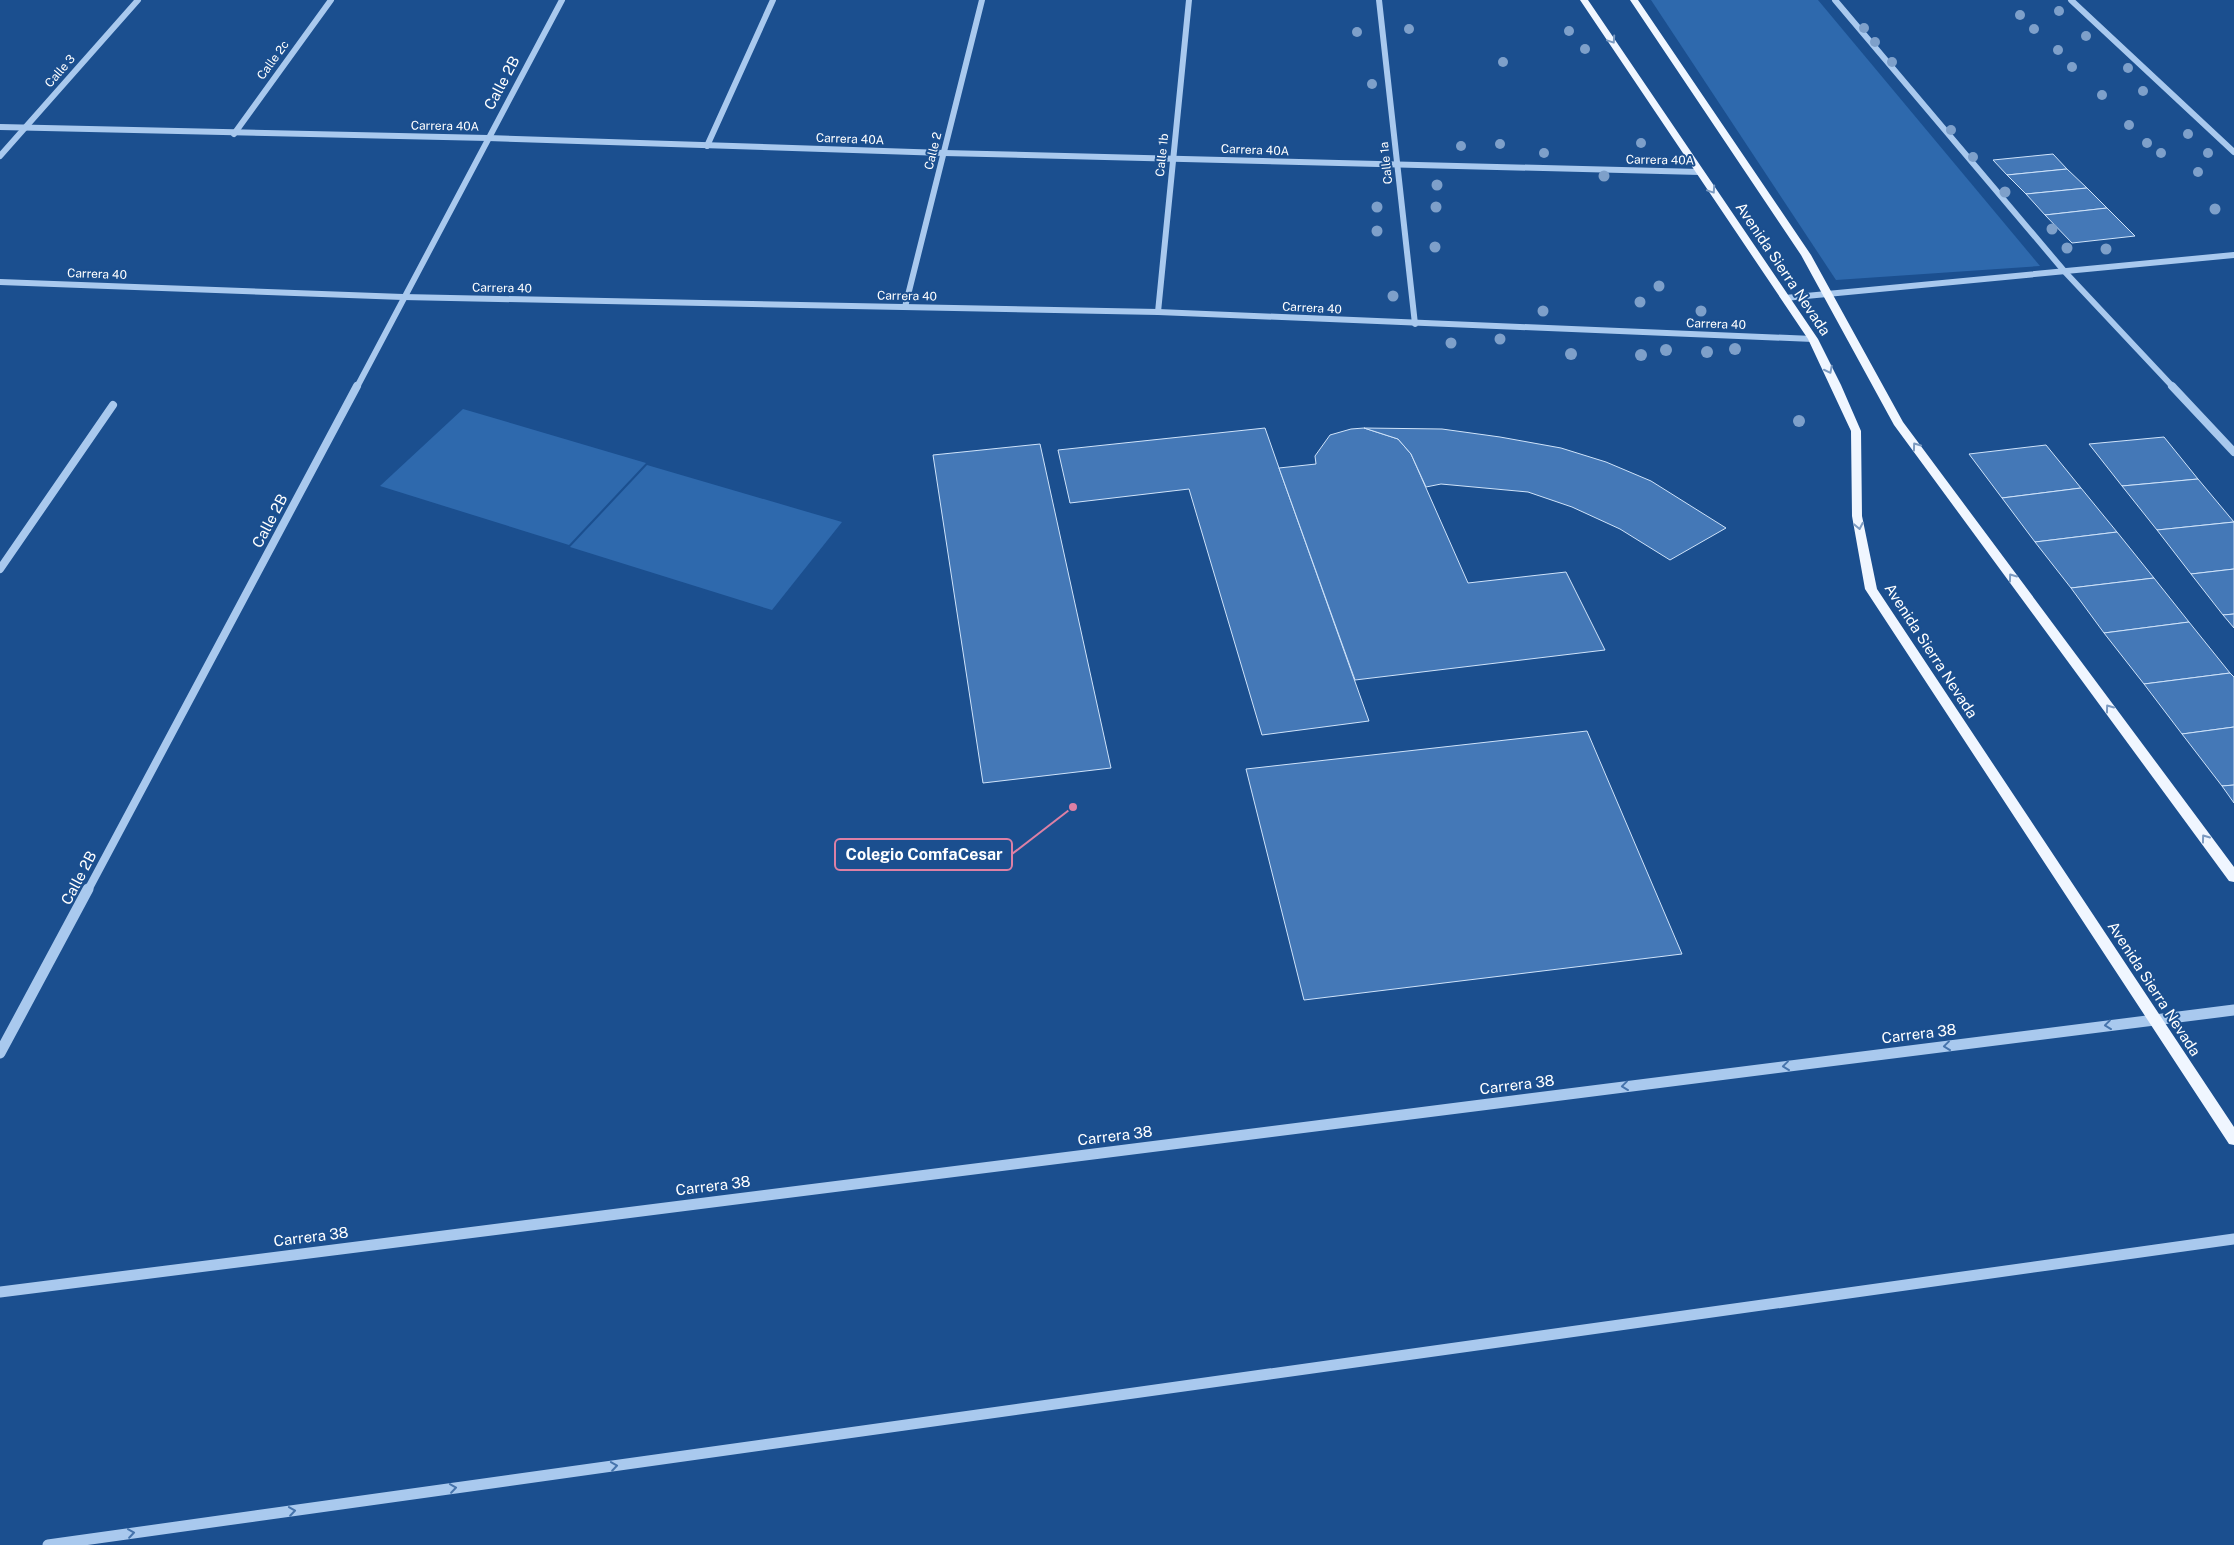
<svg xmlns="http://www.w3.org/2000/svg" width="2234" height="1545" font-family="'Public Sans',sans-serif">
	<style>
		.green { fill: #2e69ad }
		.building { fill: #4478b7; stroke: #cfe3fa }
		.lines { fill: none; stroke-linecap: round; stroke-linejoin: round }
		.minor-far2 { stroke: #a9c9ee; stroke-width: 6 }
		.minor-far1 { stroke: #a9c9ee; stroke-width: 8 }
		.minor { stroke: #a9c9ee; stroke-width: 11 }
		.major { fill: #f0f6ff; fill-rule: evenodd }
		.tree { fill: #7ea0ca }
		.oneway { stroke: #7b9ac1 }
		.oneway2 { stroke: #4674ac }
		.labels { text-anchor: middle; stroke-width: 4; stroke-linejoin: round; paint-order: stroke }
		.far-street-label { font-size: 12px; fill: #fff; stroke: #1b4f8f }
		.street-label { font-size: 15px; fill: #fff; stroke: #1b4f8f }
		.leader { fill: none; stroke: #dd80a5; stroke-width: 2 }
		.callout-dot { fill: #dd80a5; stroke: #1b4f8f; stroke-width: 2 }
		.callout { fill: #1b4f8f; stroke: #dd80a5; stroke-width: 2 }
		.callout-label { font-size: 16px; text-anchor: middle; font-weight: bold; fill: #fff }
	</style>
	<rect width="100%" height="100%" fill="#1b4f8f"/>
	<!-- green -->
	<g class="green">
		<path d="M1651,0h167l222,266 -204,14z"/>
		<path d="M463,409l183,54 -77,82 -189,-59z"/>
		<path d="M647,465l195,57 -70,88 -202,-63z"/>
	</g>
	<!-- building -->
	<g class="building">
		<path d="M2053,154l14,15 -60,6 -14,-15z"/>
		<path d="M2067,169l20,19 -61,6 -19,-19z"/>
		<path d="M2087,188l20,20 -62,7 -19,-21z"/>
		<path d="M2107,208l28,28 -63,7 -27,-28z"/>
		<path d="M1265,428l14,40 90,253 -107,14 -73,-246 -119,14 -12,-53z"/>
		<path d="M1364,428l34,11 13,15 57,129 98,-11 39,78 -250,30 -76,-212 37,-4 -1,-8 15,-21 21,-6z"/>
		<path d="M1364,428l78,1 58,8 61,11 45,14 45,19 75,47 -56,32 -50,-31 -48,-22 -44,-15 -87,-8 -15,3 -15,-33 -13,-15z"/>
		<path d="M2164,437l34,42 -76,7 -33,-42z"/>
		<path d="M1040,444l71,324 -128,15 -50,-328z"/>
		<path d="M2046,445l35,43 -79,10 -33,-44z"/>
		<path d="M2198,479l36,43 -77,8 -35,-44z"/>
		<path d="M2081,488l36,44 -82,10 -33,-44z"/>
		<path d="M2234,522v47l-43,5 -34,-44z"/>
		<path d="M2117,532l37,46 -83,10 -36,-46z"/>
		<path d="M2234,569v45l-11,1 -32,-41z"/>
		<path d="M2154,578l35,44 -85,11 -33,-45z"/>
		<path d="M2234,614v14l-11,-13z"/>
		<path d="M2189,622l41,51 -86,11 -40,-51z"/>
		<path d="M2230,673l4,4v50l-52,7 -38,-50z"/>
		<path d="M2234,727v58l-12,1 -40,-52z"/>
		<path d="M1587,731l95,223 -378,46 -58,-231z"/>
		<path d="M2234,785v18l-12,-17z"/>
	</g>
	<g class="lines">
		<!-- minor-far2 -->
		<g class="minor-far2">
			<path d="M1379,0l36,324"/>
			<path d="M1835,0l230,272 108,115"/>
			<path d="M2071,0l163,152"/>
			<path d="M0,127l488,11 456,15 756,19"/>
			<path d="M234,134l97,-134"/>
			<path d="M707,146l66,-146"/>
			<path d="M0,156l138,-156"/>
			<path d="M0,282l403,15 755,15 655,27"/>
			<path d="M1785,298l449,-43"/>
			<path d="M905,307l77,-307"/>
			<path d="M1158,312l31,-312"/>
			<path d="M357,387l205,-387"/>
		</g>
		<!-- minor-far1 -->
		<g class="minor-far1">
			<path d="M2172,386l62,66"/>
			<path d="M0,569l113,-164"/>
			<path d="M88,890l269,-504"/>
		</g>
		<!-- minor -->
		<g class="minor">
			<path d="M0,1053l88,-164"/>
			<path d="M0,1292l2234,-282"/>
			<path d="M48,1545l2186,-306"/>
		</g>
		<!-- major -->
		<g class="major">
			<path d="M1580,0h8l230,339 23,46 20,46 1,85 15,73 357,538v18l-5,-1 -364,-555 -13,-73 -1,-85 -43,-92z"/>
			<path d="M1630,0h8l173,255 92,167 331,445v15l-5,-1 -335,-456 -93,-170z"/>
		</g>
	</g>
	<!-- trees -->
	<g class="tree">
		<circle cx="2059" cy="11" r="5"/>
		<circle cx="2020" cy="15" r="5"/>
		<circle cx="1864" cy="28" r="5"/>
		<circle cx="1409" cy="29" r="5"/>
		<circle cx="2034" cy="29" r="5"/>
		<circle cx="1569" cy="31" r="5"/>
		<circle cx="1357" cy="32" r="5"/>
		<circle cx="2086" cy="36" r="5"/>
		<circle cx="1875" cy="42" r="5"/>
		<circle cx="1585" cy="49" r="5"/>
		<circle cx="2058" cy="50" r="5"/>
		<circle cx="1503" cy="62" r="5"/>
		<circle cx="1892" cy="62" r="5"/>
		<circle cx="2072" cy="67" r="5"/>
		<circle cx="2128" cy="68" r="5"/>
		<circle cx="1372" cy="84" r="5"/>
		<circle cx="2143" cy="91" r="5"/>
		<circle cx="2102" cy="95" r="5"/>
		<circle cx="2129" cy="125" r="5"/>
		<circle cx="1951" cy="130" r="5"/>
		<circle cx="2188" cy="134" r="5"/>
		<circle cx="1641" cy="143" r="5"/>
		<circle cx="2147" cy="143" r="5"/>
		<circle cx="1500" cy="144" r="5"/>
		<circle cx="1461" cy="146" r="5"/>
		<circle cx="1544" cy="153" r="5"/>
		<circle cx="2161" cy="153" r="5"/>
		<circle cx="2208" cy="153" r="5"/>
		<circle cx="1973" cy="157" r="5"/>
		<circle cx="2198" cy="172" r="5"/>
		<circle cx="1604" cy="176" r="5.5"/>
		<circle cx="1437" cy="185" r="5.5"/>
		<circle cx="2005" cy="192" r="5.5"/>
		<circle cx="1377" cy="207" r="5.5"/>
		<circle cx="1436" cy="207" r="5.5"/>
		<circle cx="2215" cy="209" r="5.5"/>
		<circle cx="2052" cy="229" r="5.5"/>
		<circle cx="1377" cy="231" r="5.5"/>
		<circle cx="1435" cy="247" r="5.5"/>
		<circle cx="2067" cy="248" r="5.5"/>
		<circle cx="2106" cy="249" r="5.5"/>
		<circle cx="1659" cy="286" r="5.5"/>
		<circle cx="1393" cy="296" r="5.5"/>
		<circle cx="1640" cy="302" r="5.5"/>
		<circle cx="1543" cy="311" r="5.5"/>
		<circle cx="1701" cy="311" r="5.5"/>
		<circle cx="1500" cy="339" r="5.5"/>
		<circle cx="1451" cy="343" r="5.5"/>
		<circle cx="1735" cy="349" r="6"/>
		<circle cx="1666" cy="350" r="6"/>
		<circle cx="1707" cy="352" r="6"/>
		<circle cx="1571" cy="354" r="6"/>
		<circle cx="1641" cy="355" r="6"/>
		<circle cx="1799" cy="421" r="6"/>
	</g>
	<!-- one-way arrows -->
	<defs><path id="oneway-chevron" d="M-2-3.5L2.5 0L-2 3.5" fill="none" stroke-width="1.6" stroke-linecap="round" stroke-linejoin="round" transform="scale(1.25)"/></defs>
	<g class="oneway">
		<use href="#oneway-chevron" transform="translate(1612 40) rotate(56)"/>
		<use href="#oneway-chevron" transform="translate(1712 190) rotate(56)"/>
		<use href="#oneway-chevron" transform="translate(1829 370) rotate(63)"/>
		<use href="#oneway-chevron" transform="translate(1916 446) rotate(-126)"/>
		<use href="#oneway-chevron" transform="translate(1859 526) rotate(79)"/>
		<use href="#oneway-chevron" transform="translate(2012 577) rotate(-126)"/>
		<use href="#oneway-chevron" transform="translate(2109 708) rotate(-126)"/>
		<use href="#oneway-chevron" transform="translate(2205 838) rotate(-126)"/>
	</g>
	<g class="oneway2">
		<use href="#oneway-chevron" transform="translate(2108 1025) rotate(173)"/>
		<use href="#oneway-chevron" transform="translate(1947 1046) rotate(173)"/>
		<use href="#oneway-chevron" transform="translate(1786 1066) rotate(173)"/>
		<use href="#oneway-chevron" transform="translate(1625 1086) rotate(173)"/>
		<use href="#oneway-chevron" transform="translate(614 1466) rotate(-8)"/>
		<use href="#oneway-chevron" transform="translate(453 1488) rotate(-8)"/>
		<use href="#oneway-chevron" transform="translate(292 1511) rotate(-8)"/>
		<use href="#oneway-chevron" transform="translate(131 1533) rotate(-8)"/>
	</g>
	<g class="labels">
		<!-- far-street labels -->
		<g class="far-street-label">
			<text transform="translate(273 60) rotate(-54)" y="4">Calle 2c</text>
			<text transform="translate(60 71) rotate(-49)" y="4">Calle 3</text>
			<text transform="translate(445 126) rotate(1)" y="4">Carrera 40A</text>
			<text transform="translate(850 139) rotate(2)" y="4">Carrera 40A</text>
			<text transform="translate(1255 150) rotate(2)" y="4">Carrera 40A</text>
			<text transform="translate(933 151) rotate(-76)" y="4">Calle 2</text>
			<text transform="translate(1162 155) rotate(-84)" y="4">Calle 1b</text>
			<text transform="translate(1660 160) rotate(1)" y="4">Carrera 40A</text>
			<text transform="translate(1386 163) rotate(-96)" y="4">Calle 1a</text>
			<text transform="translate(97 274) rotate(2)" y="4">Carrera 40</text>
			<text transform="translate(502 288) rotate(1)" y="4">Carrera 40</text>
			<text transform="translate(907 296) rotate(1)" y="4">Carrera 40</text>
			<text transform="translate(1312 308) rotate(3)" y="4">Carrera 40</text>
			<text transform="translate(1716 324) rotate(2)" y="4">Carrera 40</text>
		</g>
		<!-- street labels -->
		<g class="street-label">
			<text transform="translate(502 83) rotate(-62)" y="5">Calle 2B</text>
			<text transform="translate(1783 269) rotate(56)" y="5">Avenida Sierra Nevada</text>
			<text transform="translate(270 521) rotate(-62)" y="5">Calle 2B</text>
			<text transform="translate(1931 651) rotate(57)" y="5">Avenida Sierra Nevada</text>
			<text transform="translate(79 878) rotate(-62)" y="5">Calle 2B</text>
			<text transform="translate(2154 989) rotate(57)" y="5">Avenida Sierra Nevada</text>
			<text transform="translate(1919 1034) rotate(-7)" y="5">Carrera 38</text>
			<text transform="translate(1517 1085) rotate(-7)" y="5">Carrera 38</text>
			<text transform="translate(1115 1136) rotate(-7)" y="5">Carrera 38</text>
			<text transform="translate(713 1186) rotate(-7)" y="5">Carrera 38</text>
			<text transform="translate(311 1237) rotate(-7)" y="5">Carrera 38</text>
		</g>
	</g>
	<!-- callouts -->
	<path class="leader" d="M1073 807L1012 854"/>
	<circle class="callout-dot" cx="1073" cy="807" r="5"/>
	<rect class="callout" x="835" y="839" width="177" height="31" rx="5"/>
	<g class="callout-label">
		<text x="924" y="860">Colegio ComfaCesar</text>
	</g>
</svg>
